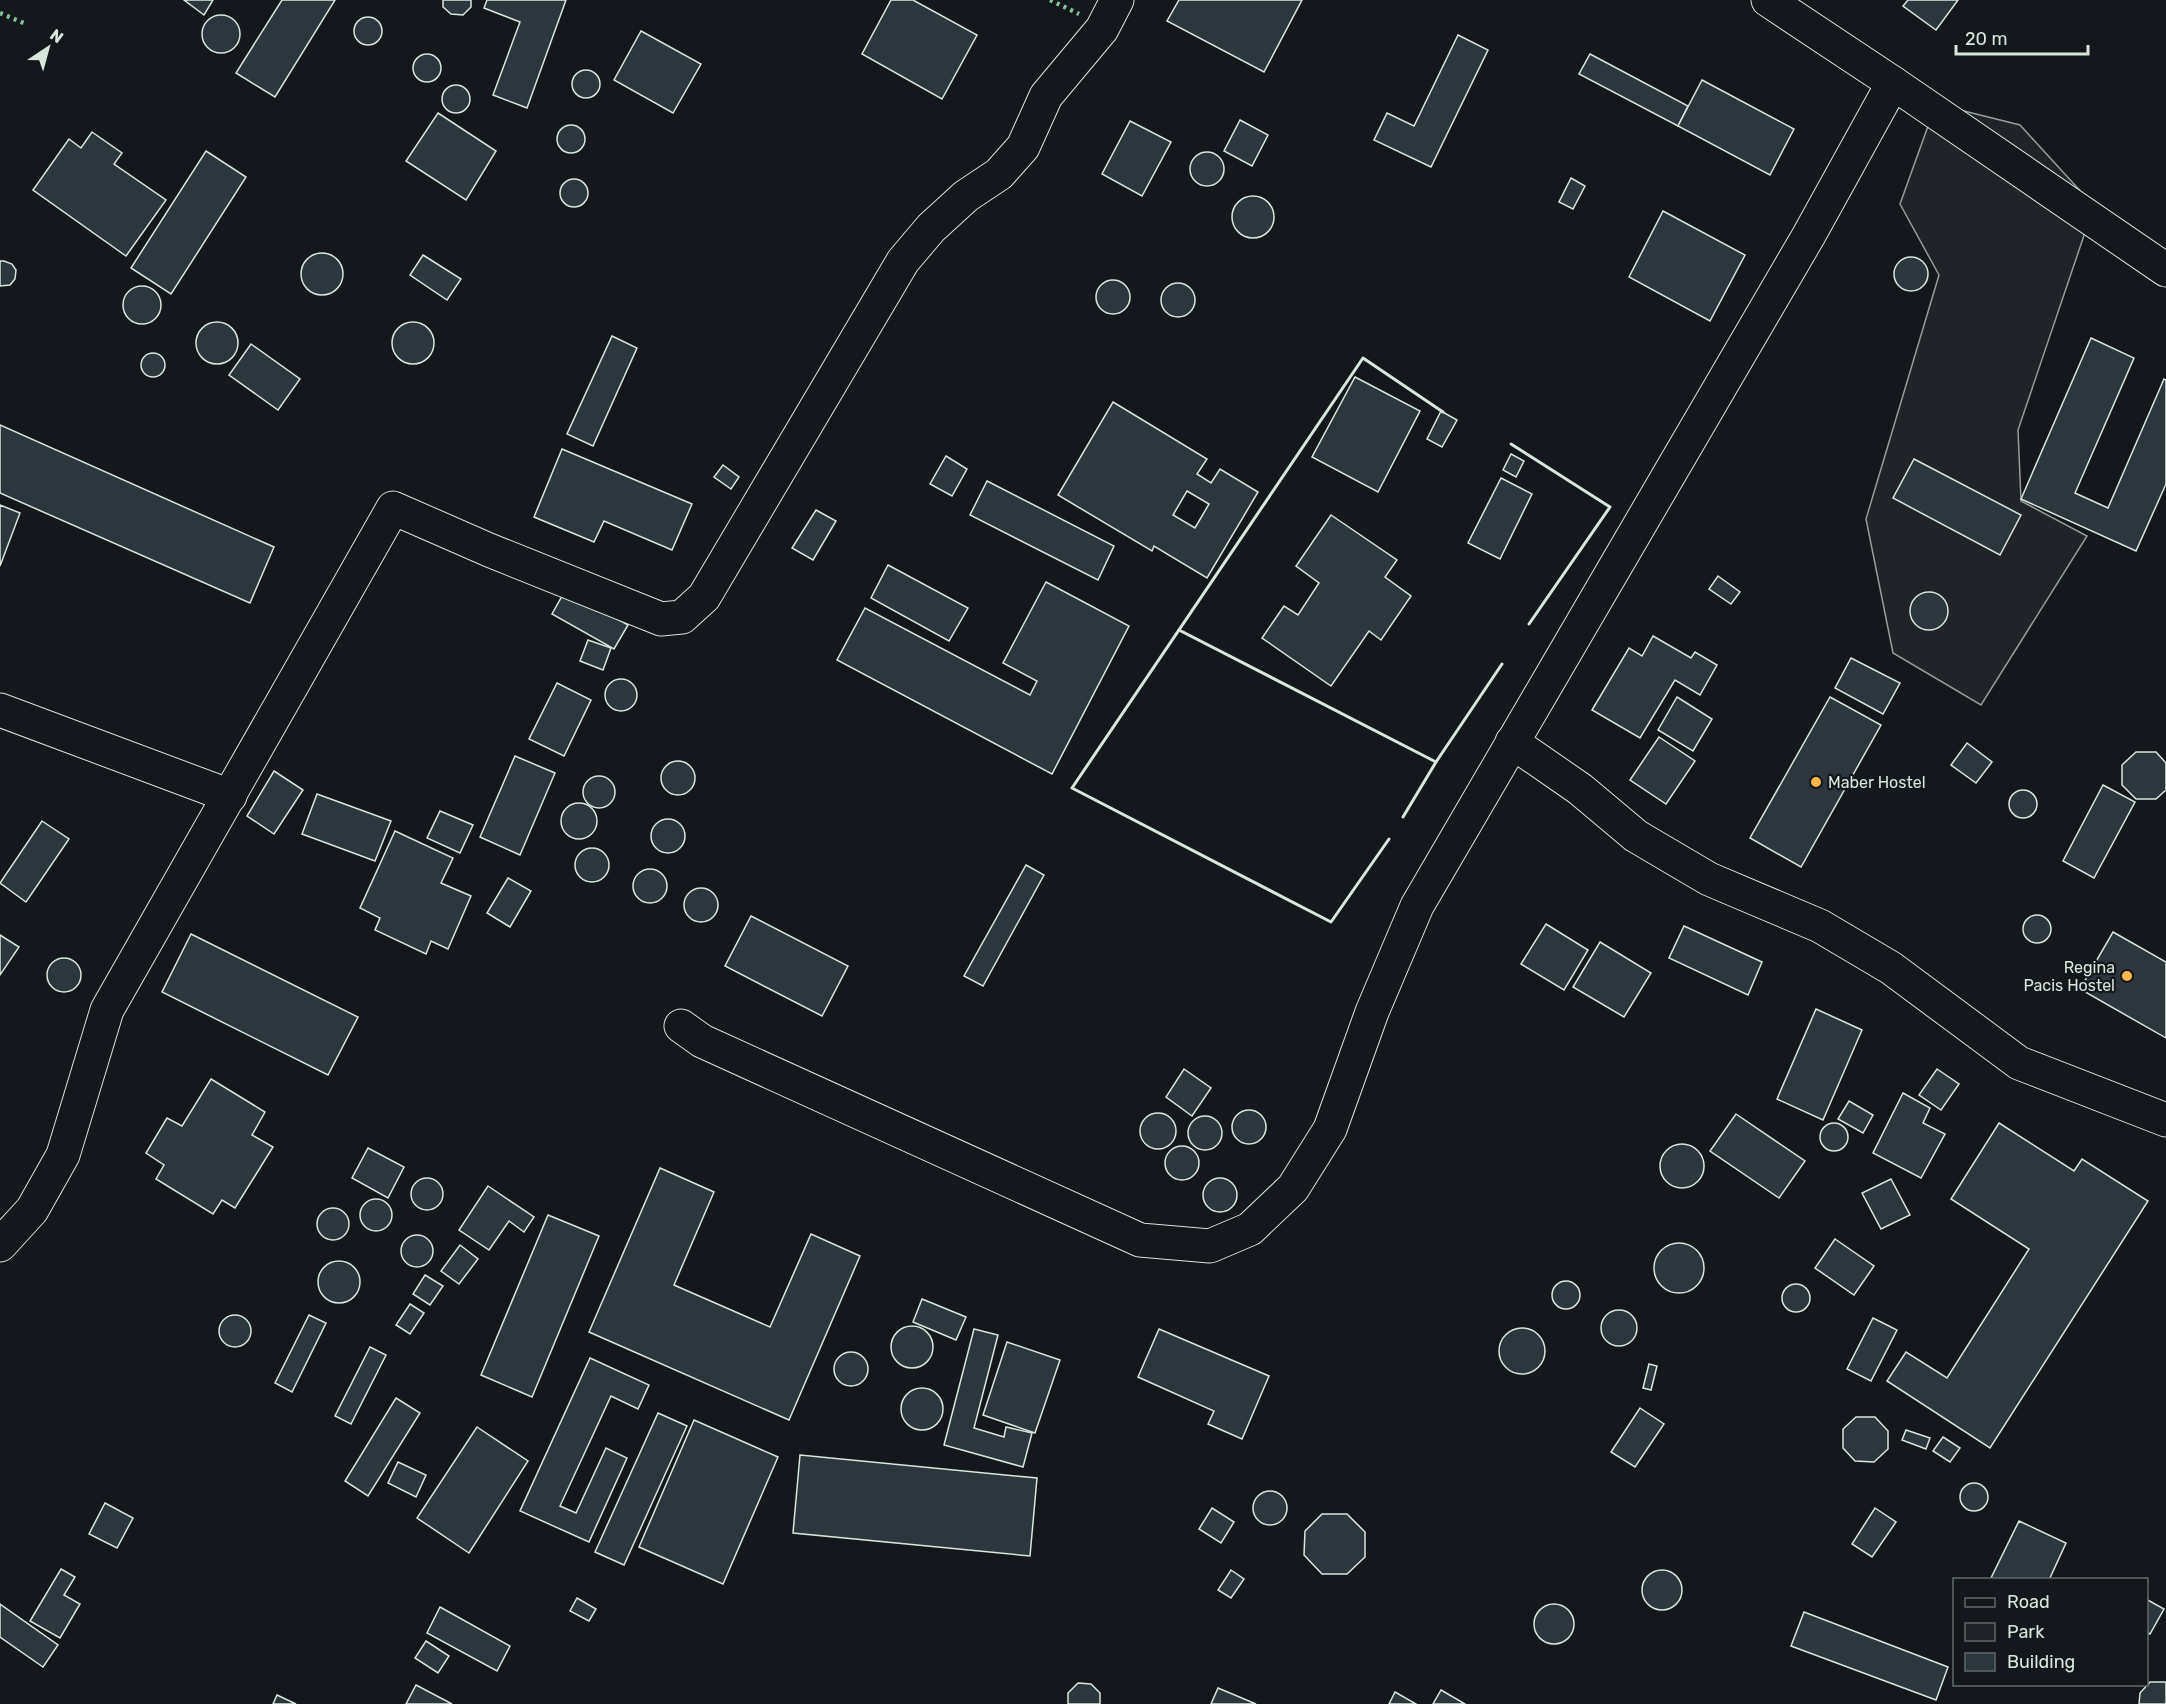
<svg xmlns="http://www.w3.org/2000/svg" width="2166" height="1704" font-family="Rubik,sans-serif">
	<style>
		.green { fill: #202428; stroke: #939e99; stroke-width: 1.5 }
		.building { fill: #2c363c; stroke: #d8e6dc; stroke-width: 1.5; fill-rule: evenodd }
		.lines { fill: none; stroke-linecap: round; stroke-linejoin: round }
		.minor-casing { stroke: #d8e6dc; stroke-width: 35 }
		.minor { stroke: #14181c; stroke-width: 33 }
		.hedge { stroke: #8ac095; stroke-width: 4.5; stroke-dasharray: 3 4.5; stroke-linecap: butt }
		.wall { stroke: #d8e6dc; stroke-width: 3 }
		.poi-dot { fill: #ffb74d; stroke: #14181c; stroke-width: 2 }
		.labels { text-anchor: middle; stroke-width: 4.5; stroke-linejoin: round; paint-order: stroke }
		.poi-label { font-size: 16px; fill: #d8e6dc; stroke: #14181c; text-anchor: start }
	</style>
	<rect width="100%" height="100%" fill="#14181c"/>
	<!-- green -->
	<path class="green" d="M1936,104l84,21 74,81 -76,224 3,71 66,35 -106,169 -88,-52 -27,-134 73,-244 -39,-71z"/>
	<!-- building -->
	<g class="building">
		<path d="M184,0h29l-9,15z"/>
		<path d="M282,0h53l-60,97 -39,-24z"/>
		<path d="M443,0h28v7l-8,8 -12,-1 -8,-7z"/>
		<path d="M487,0h79l-39,108 -34,-13 27,-73 -36,-14z"/>
		<path d="M891,0h22l64,35 -35,64 -80,-45z"/>
		<path d="M1179,0h123l-38,72 -97,-51z"/>
		<path d="M1908,0h50l-22,30 -33,-24z"/>
		<circle cx="221" cy="34" r="19"/>
		<circle cx="368" cy="31" r="14"/>
		<path d="M641,31l60,33 -28,49 -59,-33z"/>
		<path d="M1458,35l30,15 -57,117 -57,-27 13,-27 27,13z"/>
		<circle cx="427" cy="68" r="14"/>
		<path d="M1590,54l98,52 -10,20 -99,-52z"/>
		<circle cx="586" cy="84" r="14"/>
		<path d="M1702,80l92,49 -24,46 -92,-49z"/>
		<circle cx="456" cy="99" r="14"/>
		<path d="M438,113l58,38 -30,49 -60,-39z"/>
		<path d="M1240,120l28,15 -16,31 -28,-15z"/>
		<path d="M1130,121l41,21 -29,54 -40,-22z"/>
		<circle cx="571" cy="139" r="14"/>
		<path d="M92,132l30,21 -8,11 52,36 -40,56 -93,-66 36,-51 12,9z"/>
		<path d="M206,151l40,26 -75,117 -40,-26z"/>
		<circle cx="1207" cy="169" r="17"/>
		<path d="M1571,178l14,8 -12,23 -14,-7z"/>
		<circle cx="574" cy="193" r="14"/>
		<circle cx="1253" cy="217" r="21"/>
		<path d="M1663,211l82,44 -35,66 -81,-44z"/>
		<circle cx="322" cy="274" r="21"/>
		<path d="M423,255l38,24 -14,21 -37,-25z"/>
		<circle cx="1911" cy="274" r="17"/>
		<path d="M0,261h4l8,3 4,6 -1,9 -5,6 -10,1z"/>
		<circle cx="1113" cy="297" r="17"/>
		<circle cx="1178" cy="300" r="17"/>
		<circle cx="142" cy="305" r="19"/>
		<circle cx="413" cy="343" r="21"/>
		<circle cx="217" cy="343" r="21"/>
		<path d="M612,336l25,12 -44,98 -26,-12z"/>
		<path d="M2091,338l43,20 -59,135 33,15 56,-129 2,1v104l-30,67 -115,-52z"/>
		<path d="M251,344l49,35 -22,31 -49,-35z"/>
		<circle cx="153" cy="365" r="12"/>
		<path d="M1355,377l65,34 -42,81 -66,-35z"/>
		<path d="M1113,402l94,57 -10,15 14,9 9,-14 38,23 -51,86 -53,-32 -2,5 -94,-56zM1187,491l22,13 -14,24 -22,-13z"/>
		<path d="M1441,411l16,9 -15,27 -15,-8z"/>
		<path d="M0,425l274,122 -24,56 -250,-110z"/>
		<path d="M562,449l130,55 -20,46 -68,-29 -10,21 -60,-25z"/>
		<path d="M1511,454l13,7 -8,16 -13,-7z"/>
		<path d="M946,456l21,13 -15,27 -22,-12z"/>
		<path d="M1914,459l107,56 -21,40 -107,-57z"/>
		<path d="M723,465l16,12 -8,12 -17,-12z"/>
		<path d="M1501,478l31,16 -32,65 -32,-16z"/>
		<path d="M987,481l127,65 -16,34 -128,-65z"/>
		<path d="M0,505l20,8 -20,53z"/>
		<path d="M816,510l20,11 -23,39 -21,-12z"/>
		<path d="M1331,515l66,45 -12,17 26,19 -30,44 -12,-9 -38,55 -69,-48 22,-32 14,9 21,-32 -23,-17z"/>
		<path d="M888,565l80,43 -19,33 -78,-43z"/>
		<path d="M1718,576l22,16 -9,12 -22,-15z"/>
		<path d="M1046,582l83,44 -77,148 -215,-114 28,-52 165,87 7,-14 -34,-18z"/>
		<path d="M566,589l62,36 -14,24 -62,-35z"/>
		<circle cx="1929" cy="611" r="19"/>
		<path d="M1653,636l38,22 4,-6 22,13 -17,30 -25,-15 -35,58 -48,-28 37,-62 13,8z"/>
		<path d="M588,640l23,8 -8,22 -23,-9z"/>
		<path d="M1851,658l49,25 -17,31 -48,-26z"/>
		<circle cx="621" cy="695" r="16"/>
		<path d="M557,683l34,17 -27,56 -35,-17z"/>
		<path d="M1677,697l35,22 -19,32 -35,-21z"/>
		<path d="M1830,697l51,28 -80,142 -51,-29z"/>
		<path d="M1659,737l36,24 -29,43 -36,-24z"/>
		<path d="M1967,743l25,19 -16,21 -25,-18z"/>
		<path d="M2136,752h20l10,11v27l-10,9h-20l-14,-14v-20z"/>
		<path d="M515,756l40,17 -35,82 -40,-18z"/>
		<circle cx="678" cy="778" r="17"/>
		<path d="M274,771l29,19 -29,44 -27,-18z"/>
		<circle cx="599" cy="792" r="16"/>
		<path d="M2103,785l32,17 -41,76 -31,-17z"/>
		<circle cx="2023" cy="804" r="14"/>
		<path d="M317,794l74,27 -16,40 -73,-27z"/>
		<circle cx="579" cy="821" r="18"/>
		<path d="M440,811l33,14 -13,28 -33,-15z"/>
		<circle cx="668" cy="836" r="17"/>
		<path d="M42,821l27,18 -43,63 -26,-19z"/>
		<path d="M395,831l58,27 -12,25 30,13 -23,53 -17,-8 -5,13 -51,-24 5,-12 -20,-10z"/>
		<circle cx="592" cy="865" r="17"/>
		<path d="M1026,865l18,10 -61,111 -19,-10z"/>
		<circle cx="650" cy="886" r="17"/>
		<path d="M508,878l23,13 -21,36 -23,-14z"/>
		<circle cx="701" cy="905" r="17"/>
		<circle cx="2037" cy="929" r="14"/>
		<path d="M751,916l97,50 -26,50 -97,-50z"/>
		<path d="M1546,924l42,26 -24,40 -43,-26z"/>
		<path d="M1684,926l78,36 -14,33 -79,-37z"/>
		<path d="M2113,932l53,30v76l-86,-49z"/>
		<path d="M191,934l167,83 -30,58 -166,-83z"/>
		<path d="M0,935l19,12 -19,28z"/>
		<path d="M1600,942l51,31 -27,44 -51,-30z"/>
		<circle cx="64" cy="975" r="17"/>
		<path d="M1816,1009l46,21 -39,90 -46,-21z"/>
		<path d="M1184,1069l27,19 -19,28 -26,-19z"/>
		<path d="M1937,1069l22,15 -18,26 -22,-15z"/>
		<path d="M211,1079l54,33 -13,23 21,12 -38,61 -13,-8 -9,14 -57,-35 8,-14 -18,-12 21,-35 15,8z"/>
		<path d="M1903,1093l27,15 -7,15 22,11 -24,44 -48,-25z"/>
		<path d="M1849,1101l24,14 -10,18 -25,-14z"/>
		<circle cx="1249" cy="1127" r="17"/>
		<circle cx="1158" cy="1131" r="18"/>
		<path d="M1736,1114l69,47 -26,37 -69,-47z"/>
		<circle cx="1205" cy="1133" r="17"/>
		<path d="M1999,1123l75,48 8,-12 66,42 -158,247 -103,-67 19,-29 41,26 82,-129 -78,-50z"/>
		<circle cx="1834" cy="1137" r="14"/>
		<circle cx="1682" cy="1166" r="22"/>
		<circle cx="1182" cy="1163" r="17"/>
		<path d="M368,1148l36,19 -16,31 -36,-20z"/>
		<path d="M660,1168l54,24 -40,93 96,42 41,-93 49,22 -71,164 -200,-88z"/>
		<circle cx="427" cy="1194" r="16"/>
		<circle cx="1220" cy="1195" r="17"/>
		<path d="M1891,1179l19,36 -29,14 -19,-36z"/>
		<path d="M488,1186l46,31 -10,15 -15,-11 -20,29 -30,-20z"/>
		<circle cx="376" cy="1215" r="16"/>
		<circle cx="333" cy="1224" r="16"/>
		<path d="M548,1215l51,21 -67,161 -51,-22z"/>
		<circle cx="417" cy="1251" r="16"/>
		<path d="M1835,1239l39,27 -20,29 -39,-27z"/>
		<circle cx="1679" cy="1268" r="25"/>
		<path d="M460,1245l18,14 -19,25 -18,-13z"/>
		<circle cx="339" cy="1282" r="21"/>
		<path d="M425,1275l18,11 -13,19 -17,-11z"/>
		<circle cx="1566" cy="1295" r="14"/>
		<circle cx="1796" cy="1298" r="14"/>
		<path d="M922,1299l44,18 -10,23 -43,-18z"/>
		<path d="M410,1304l14,9 -14,21 -14,-9z"/>
		<circle cx="1619" cy="1328" r="18"/>
		<circle cx="235" cy="1331" r="16"/>
		<path d="M309,1315l17,8 -34,69 -17,-9z"/>
		<path d="M1873,1318l24,12 -26,51 -24,-12z"/>
		<circle cx="912" cy="1347" r="21"/>
		<circle cx="1522" cy="1351" r="23"/>
		<path d="M974,1329l24,6 -24,93 30,9 2,-10 26,6 -9,34 -79,-22z"/>
		<path d="M1159,1329l110,47 -27,63 -34,-15 6,-13 -76,-34z"/>
		<path d="M1007,1342l53,18 -25,73 -52,-18z"/>
		<path d="M370,1347l16,8 -35,69 -16,-8z"/>
		<circle cx="851" cy="1369" r="17"/>
		<path d="M590,1358l59,27 -11,24 -27,-13 -51,110 16,7 30,-65 21,10 -38,84 -69,-31z"/>
		<path d="M1649,1364l8,2 -6,24 -8,-2z"/>
		<circle cx="922" cy="1409" r="21"/>
		<path d="M396,1398l24,15 -52,83 -23,-15z"/>
		<path d="M1640,1408l24,16 -29,43 -24,-15z"/>
		<path d="M658,1413l29,13 -63,139 -29,-13z"/>
		<path d="M1856,1417h19l13,14v18l-14,13 -19,-1 -12,-13v-19z"/>
		<path d="M694,1420l84,37 -55,127 -84,-37z"/>
		<path d="M477,1427l51,34 -59,92 -52,-35z"/>
		<path d="M1906,1430l24,8 -4,11 -24,-9z"/>
		<path d="M1943,1437l17,11 -10,14 -17,-11z"/>
		<path d="M800,1455l237,23 -7,78 -237,-23z"/>
		<path d="M398,1462l28,13 -10,22 -28,-14z"/>
		<circle cx="1974" cy="1497" r="14"/>
		<circle cx="1270" cy="1508" r="17"/>
		<path d="M105,1503l28,15 -16,30 -28,-14z"/>
		<path d="M1212,1508l22,14 -13,21 -22,-14z"/>
		<path d="M1875,1508l21,14 -24,35 -20,-13z"/>
		<path d="M1322,1514h25l18,18v25l-18,17h-25l-18,-19 1,-24z"/>
		<path d="M2019,1521l47,22 -17,37h-59z"/>
		<path d="M61,1569l14,8 -11,18 16,9 -20,34 -30,-17z"/>
		<path d="M1231,1570l13,9 -13,19 -13,-8z"/>
		<circle cx="1662" cy="1590" r="20"/>
		<path d="M577,1598l19,11 -7,12 -19,-10z"/>
		<path d="M2146,1599l18,10 -14,25 -4,-2z"/>
		<path d="M0,1604l58,41 -15,22 -43,-30z"/>
		<circle cx="1554" cy="1624" r="20"/>
		<path d="M440,1607l70,39 -13,25 -70,-38z"/>
		<path d="M1804,1612l144,55 -12,33 -145,-54z"/>
		<path d="M426,1641l23,15 -11,17 -23,-15z"/>
		<path d="M2150,1682h16v22h-27l1,-11z"/>
		<path d="M1078,1683l13,1 9,9v11h-32v-11z"/>
		<path d="M416,1685l36,19h-46z"/>
		<path d="M1218,1688l38,16h-45z"/>
		<path d="M1441,1690l24,14h-32z"/>
		<path d="M1395,1692l21,12h-27z"/>
		<path d="M277,1695l19,9h-23z"/>
	</g>
	<g class="lines">
		<!-- minor casing -->
		<g class="minor-casing">
			<g id="minor">
				<path d="M1768,0l125,83 273,187"/>
				<path d="M0,710l230,86"/>
				<path d="M1512,742l68,47 56,47 73,43 111,47 71,42 128,95 147,57"/>
				<path d="M681,1026l21,15 438,199 70,6 40,-17 43,-41 37,-59 42,-117 45,-106 392,-671 84,-152"/>
				<path d="M0,1245l32,-35 31,-55 44,-145 286,-502 96,42 172,69 21,-2 22,-20 199,-336 28,-33 35,-32 33,-22 24,-27 23,-51 56,-67 15,-29"/>
			</g>
		</g>
		<!-- minor -->
		<use href="#minor" class="minor"/>
		<!-- hedge -->
		<g class="hedge">
			<path d="M1050,0l29,14"/>
			<path d="M0,13l26,11"/>
		</g>
		<!-- wall -->
		<g class="wall">
			<path d="M1511,444l99,63 -81,117"/>
			<path d="M1179,630l257,132 -33,55"/>
			<path d="M1436,762l66,-98"/>
			<path d="M1389,839l-58,83 -259,-134 291,-430 80,54"/>
		</g>
	</g>
	<!-- markers -->
	<g class="poi-dot">
		<circle cx="1816" cy="782" r="6"/>
		<circle cx="2127" cy="976" r="6"/>
	</g>
	<g class="labels">
		<!-- poi labels -->
		<g class="poi-label">
			<text x="1828" y="788">Maber Hostel</text>
			<text x="2115" y="973" text-anchor="end">Regina<tspan x="2115" dy="18">Pacis Hostel</tspan></text>
		</g>
	</g>
	<!-- legend -->
	<rect x="1953" y="1578" width="195" height="108" fill="#14181c" stroke="#626a69" stroke-width="1.5"/>
	<rect x="1965" y="1598" width="30" height="9" fill="#14181c" stroke="#626a69" stroke-width="1.5"/>
	<text x="2007" y="1608" font-size="18" fill="#d8e6dc">Road</text>
	<rect x="1965" y="1623" width="30" height="18" fill="#202428" stroke="#626a69" stroke-width="1.5"/>
	<text x="2007" y="1638" font-size="18" fill="#d8e6dc">Park</text>
	<rect x="1965" y="1653" width="30" height="18" fill="#2c363c" stroke="#626a69" stroke-width="1.5"/>
	<text x="2007" y="1668" font-size="18" fill="#d8e6dc">Building</text>
	<!-- north arrow -->
	<g transform="translate(48 48) rotate(36)" stroke="#14181c" stroke-width="4.5" paint-order="stroke">
	<path d="M0-4.5L10 22L0 15L-10 22Z" fill="#d8e6dc"/>
	<text y="-9" font-size="16" font-weight="bold" text-anchor="middle" fill="#d8e6dc">N</text>
	</g>
	<!-- scale -->
	<path d="M1956 45v9h132v-9" fill="none" stroke="#d8e6dc" stroke-width="3"/>
	<text x="1965" y="45" font-size="18" fill="#d8e6dc" stroke="#14181c" stroke-width="4.5" paint-order="stroke">20 m</text>
</svg>
